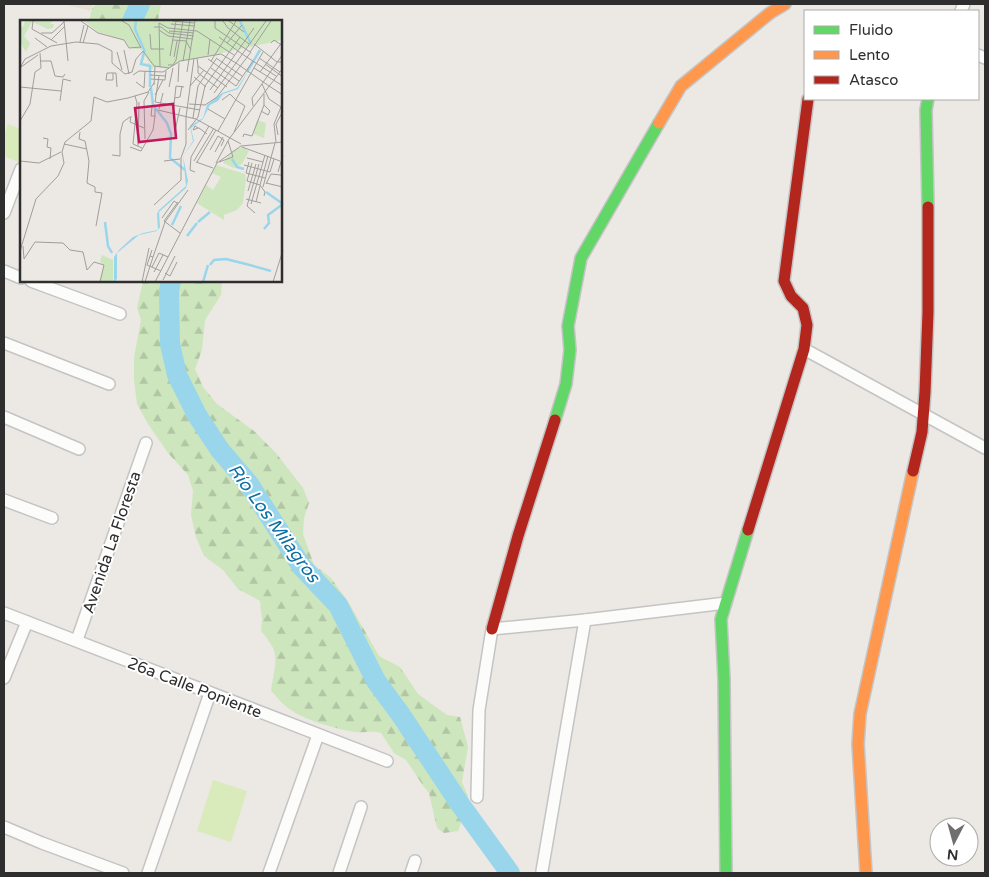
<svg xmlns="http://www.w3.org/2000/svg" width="989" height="877" font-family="'Varela Round',sans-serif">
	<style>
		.education { fill: #e6e0d3 }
		.forest { fill: url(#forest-firs) }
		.pitch { fill: #d9eabb }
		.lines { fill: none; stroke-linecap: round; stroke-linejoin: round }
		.river { stroke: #99d6ec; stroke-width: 20 }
		.street-casing { stroke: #c5c4c5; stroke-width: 14 }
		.fast-casing { stroke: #c5c4c5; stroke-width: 14 }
		.slow-casing { stroke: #c5c4c5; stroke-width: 14 }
		.jam-casing { stroke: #c5c4c5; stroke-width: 14 }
		.street { stroke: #fcfcfb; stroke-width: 11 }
		.fast { stroke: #63d668; stroke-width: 11 }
		.slow { stroke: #ff974d; stroke-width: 11 }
		.jam { stroke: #b3261e; stroke-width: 11 }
		.labels { text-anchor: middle; stroke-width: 4; stroke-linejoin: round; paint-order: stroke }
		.street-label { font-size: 16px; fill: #2e2e2e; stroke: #fff }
		.water-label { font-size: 18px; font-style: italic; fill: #0d6fa3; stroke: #fff }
		.inset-river { fill: none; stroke: #99d6ec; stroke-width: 2.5 }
		.inset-road { fill: none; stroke: #a09e9b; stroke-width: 1 }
		.view { fill: #c2185b; fill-opacity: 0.15; stroke: #c2185b; stroke-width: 2.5 }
		.inset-edge { fill: none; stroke: #2e2e2e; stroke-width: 2.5 }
	</style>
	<defs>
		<pattern id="forest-firs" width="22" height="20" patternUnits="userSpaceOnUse" patternTransform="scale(1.25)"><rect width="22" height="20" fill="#cee6be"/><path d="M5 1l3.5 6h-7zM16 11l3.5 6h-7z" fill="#b1c6a4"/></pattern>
	</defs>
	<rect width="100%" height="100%" fill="#ece8e4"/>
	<!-- education -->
	<path class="education" d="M64,4h29l-3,7z"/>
	<!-- forest -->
	<g class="forest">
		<path d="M97,4h64l-3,17h-69l3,-13z"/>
		<path d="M143,281h79l-1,14 -16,25 -3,30 -7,19 8,18 14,17 37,27 22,22 27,35 6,15 -5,15 -1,16 11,31 17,13 18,25 30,53 21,11 18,27 29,21 13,2 8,30 -6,35 6,14v9l-10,26 -14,2 -7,-5 -8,-35 -5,-6 -18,-27 -12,-7 -13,-20c-9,-3 -17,0 -27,-1 -17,-3 -50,-12 -63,-22 -8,-5 -14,-13 -20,-19 4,-30 11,-37 -10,-60l1,-11 -2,-19 -22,-12 -15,-19 -19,-14 -8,-19 -5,-22 2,-24 -5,-16 -20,-22 -20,-29 -11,-20 -3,-24v-23l7,-37 -4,-12z"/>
	</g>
	<!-- pitch -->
	<g class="pitch">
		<path d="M8,124l13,5v34l-17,-7v-20z"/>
		<path d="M213,780l34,11 -16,51 -34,-11z"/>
	</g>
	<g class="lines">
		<!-- river -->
		<g class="river">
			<path d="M132,21l8,-17"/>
			<path d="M171,281l-2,10 1,53 7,31 20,40 23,35 29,34 53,83 36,38 38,76 25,34 59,89 50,69"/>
		</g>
		<!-- street casing -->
		<g class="street-casing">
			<g id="street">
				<path d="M961,11l3,-7"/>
				<path d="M978,55l7,3"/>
				<path d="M4,213l17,-44"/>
				<path d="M4,271l17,7"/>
				<path d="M31,281l89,33"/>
				<path d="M4,343l105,41"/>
				<path d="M804,349l181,99"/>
				<path d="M4,417l75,32"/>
				<path d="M4,500l48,18"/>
				<path d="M4,613l383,148"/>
				<path d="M585,620l141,-17"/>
				<path d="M77,640l69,-197"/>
				<path d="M4,678l23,-56"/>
				<path d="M477,797l2,-87 13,-81 93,-9 -43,251"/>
				<path d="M4,827l38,16 81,30"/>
				<path d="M148,873l62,-180"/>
				<path d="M269,873l49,-138"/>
				<path d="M339,873l22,-66"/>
				<path d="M411,873l4,-12"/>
			</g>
		</g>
		<!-- fast casing -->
		<g class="fast-casing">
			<g id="fast">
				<path d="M928,207l-2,-97 2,-11"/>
				<path d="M555,420l11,-36 4,-34 -2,-24 13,-68 78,-135"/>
				<path d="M726,873l-2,-194 -3,-60 27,-89"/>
			</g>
		</g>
		<!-- slow casing -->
		<g class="slow-casing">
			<g id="slow">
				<path d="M659,123l22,-37 89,-73 15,-9"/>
				<path d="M866,873l-8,-129 2,-30 53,-243"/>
			</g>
		</g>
		<!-- jam casing -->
		<g class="jam-casing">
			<g id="jam">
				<path d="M913,471l9,-39 3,-40 3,-80v-105"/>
				<path d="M748,530l56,-181 3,-24 -4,-17 -12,-12 -7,-15 24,-182"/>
				<path d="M492,629l26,-93 37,-116"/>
			</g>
		</g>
		<!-- street -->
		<use href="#street" class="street"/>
		<!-- fast -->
		<use href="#fast" class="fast"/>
		<!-- slow -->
		<use href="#slow" class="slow"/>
		<!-- jam -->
		<use href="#jam" class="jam"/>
	</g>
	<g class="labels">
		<!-- street labels -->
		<g class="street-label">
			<text transform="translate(111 542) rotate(-71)" y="6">Avenida La Floresta</text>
			<text transform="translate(195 687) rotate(21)" y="6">26a Calle Poniente</text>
		</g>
		<!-- water labels -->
		<g class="water-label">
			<text transform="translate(274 523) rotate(54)" y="6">Río Los Milagros</text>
		</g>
	</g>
	<!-- overview -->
	<g transform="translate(20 20)">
		<rect width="262" height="262" fill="#ece8e4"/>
		<path d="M64,1h198v19l-102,22 -10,6 -15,-1 -8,-7 -3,-10 -14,-2 -6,-8 -26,-8zM222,127l7,4 -7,13 -8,4 -11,-5 9,-12zM196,145l29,9 1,5 -3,24 -6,7 -13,5v5l-27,-17 9,-18 7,5 8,-13 -9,-4z" fill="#cee6be"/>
		<path d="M5,1h28l-3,3h4l-1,4 -5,1 -16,-7 -8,14 6,7 -4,9 -6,-10v-16l3,1zM94,1l16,3 2,5 5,-8 -2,8 12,21 -5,14 7,-1 5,4 -3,3 -1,-4 -10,-3 5,-12 -7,-15 -10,-10zM237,100l9,3 -2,15 -11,-4zM82,235l11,5v22h-14l5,-16 -4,-4z" fill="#cee6be"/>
		<path d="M229,50l-11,19 -15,5 -5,7 -8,4 -7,14 -12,9 3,13 -11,15 5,25 -2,7 -27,24 1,15 -3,4 -18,4 -22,18v26l-3,3v-25l5,-7 14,-13 10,-4 15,-3 -1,-16 2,-4 27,-24 -3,-30 10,-15 -3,-15 13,-8 4,-13 15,-12 15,-5z" fill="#99d6ec"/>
		<path class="inset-river" d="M116,1l-1,8 10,23M220,1l11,23M124,32l-3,12 9,2v21M227,52l13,-22M131,68l2,17 14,18 4,11 -1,24 15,12M212,139l5,8 7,2M246,172l17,12M85,202l3,24 4,7M178,202l12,-10M152,205l9,-19M244,209l5,-6 -1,-8 15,-11M167,216l10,-13M206,239l20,5M226,244l25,7M190,245l4,-5 12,-1M183,262l5,-17"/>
		<path class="inset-road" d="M13,1l-1,8 25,14M44,1l4,40M61,1l17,12 26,7 5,8 12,-1M102,1l7,4 12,23M152,1l23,2M195,1v7l35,24 21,-31M203,1l5,7 21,16M209,1l15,11M246,1l-30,42 33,23M151,4l24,2M134,7h7l8,6 25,3M139,10l9,6 25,3M149,11l25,2M21,13h11l12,-11M130,14l1,15h13M199,17l23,17M15,18l12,9M31,20l14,-14M153,20l13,1 5,9M60,22l4,-17M63,23l5,-17M207,23l15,-18M251,23l3,-3 9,6M234,24l23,18h6M104,30l5,24M97,32l5,18M222,34l34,22M188,35l2,-16M150,36l6,-35M154,37l3,-16M177,38l1,8 29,21M196,38l26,18M239,38l21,14M188,39l31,22M21,41h10l4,15 8,1 2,-3M163,41l7,-40M191,41l25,-40M245,44l18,13M148,45h5l3,-5 7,-39M178,46v7l20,15M1,47l17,-12M140,47l-1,-44 9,5 29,3 37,24M0,48l5,-9 26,-13 25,-4 22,2 14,7v12l13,11 7,-2 4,-13 7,-8 11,15 15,2M191,48l25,18 17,-25M234,48l29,18M167,52l8,-51M240,52l23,-31M93,53v7h-7l1,-7h9l1,14M113,55l6,-4 24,1 17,-11 41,-7 15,9 -22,30M130,55l16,1M174,57l12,10M131,59l14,1 1,-9M116,62l8,6 1,-17M158,62l1,-19M242,64l7,15 12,8 -7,17 2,18M134,65l1,-19M170,66l14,-16M249,66l14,9M0,67l41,4M149,67l4,-19M190,70l44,-62M135,75l8,-15M115,76l2,7 -4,41 9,4M155,78l5,-1 2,-11M202,80l8,-6 6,6M40,81l3,-22 8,2M135,82l45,8M135,82l4,-26M169,84l16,1 12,-8 34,-45M233,86l-1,-8 31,-44M132,87l-1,9h4v-7M139,89l4,-16M188,89l17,10M138,90l38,9 45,25M241,91l7,4 2,-4 -6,-6M153,94l3,-28 8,1M111,96l-1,6 14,6M173,98l5,-32 18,-27M0,101l10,-17 5,-32 6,-4 -1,-15M178,108l-5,2 2,-4 3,2h1l8,6M168,110l10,-13 7,-31 35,-49M155,111l5,-23M198,111l45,-79M60,112l-1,7 6,2 4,20 -2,22 8,4v5l7,1 -6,33M214,112l11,-26 -9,-6M258,115l-2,-11 7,-13M223,117l1,-3 8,2 12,-31v-11M23,118l5,1 -1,8 4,1 -1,11M125,119l-1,-38 5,-9M44,124l23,5M118,126l1,-44M110,127l11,4 12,-21 2,-14M222,127l38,14M190,130l8,-14 6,4 -3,6M195,132l8,-15M92,135l8,1v-22l3,-12 7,-5M227,138l16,4M0,141l19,2 22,-11M144,141l16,-2M174,141l20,-33M176,142l17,6M177,142l19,-32M199,142l14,-5 -5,-16M229,142l-3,11 19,5M196,143l13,-24 54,-71M232,143l-5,18 13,4 5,7 -1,4M224,145l26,7 4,-13M175,152l-5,-2 1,-13 18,-31M258,152l5,-17M246,163l17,4M246,164l5,-10 10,1M240,165l8,-29M243,167l12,-44M228,171l8,-27M226,179l15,4M158,182l-14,19 16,12M236,182l4,-16M231,184l14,-49M134,185l27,-25v-22l5,-14v-27l8,-59M235,193l-8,-7 12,-42M142,198l12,-17 3,2M145,202l23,-32M3,226l1,13 11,-17 28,1 7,7 13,2 4,18 7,-8 10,3 -4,17M132,230l-2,6 3,1 12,-35M0,231l16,-52 22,-23 6,-13 -2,-11 3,-10 26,-21 3,-24 13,5 21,-4 20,-6 6,-9M130,236l-3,9 14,6M132,247l7,-14 9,4M134,252l9,-17M145,253l5,3 7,-14M143,260l12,-24M122,262l7,-34M125,262l8,-25M135,262l62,-119 24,-17 42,-4M253,262l10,-32"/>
		<path class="view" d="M153,84l3,34 -37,4 -4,-34z"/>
		<rect width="262" height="262" class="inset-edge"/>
	</g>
	<!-- border -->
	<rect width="989" height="877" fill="none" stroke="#2e2e2e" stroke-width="10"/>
	<!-- legend -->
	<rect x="804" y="10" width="175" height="90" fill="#ffffff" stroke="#ababab"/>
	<rect x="814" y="26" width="25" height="8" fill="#63d668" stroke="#ababab"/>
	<text x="849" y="35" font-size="15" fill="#2e2e2e">Fluido</text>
	<rect x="814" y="51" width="25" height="8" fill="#ff974d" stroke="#ababab"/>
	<text x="849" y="60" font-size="15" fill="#2e2e2e">Lento</text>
	<rect x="814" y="76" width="25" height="8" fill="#b3261e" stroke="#ababab"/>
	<text x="849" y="85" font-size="15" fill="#2e2e2e">Atasco</text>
	<!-- north arrow -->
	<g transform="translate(954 842) rotate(186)"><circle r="24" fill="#ffffff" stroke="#ababab"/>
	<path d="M0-4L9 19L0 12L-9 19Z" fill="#706f6e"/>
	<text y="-8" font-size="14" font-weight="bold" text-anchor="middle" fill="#2e2e2e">N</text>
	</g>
</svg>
